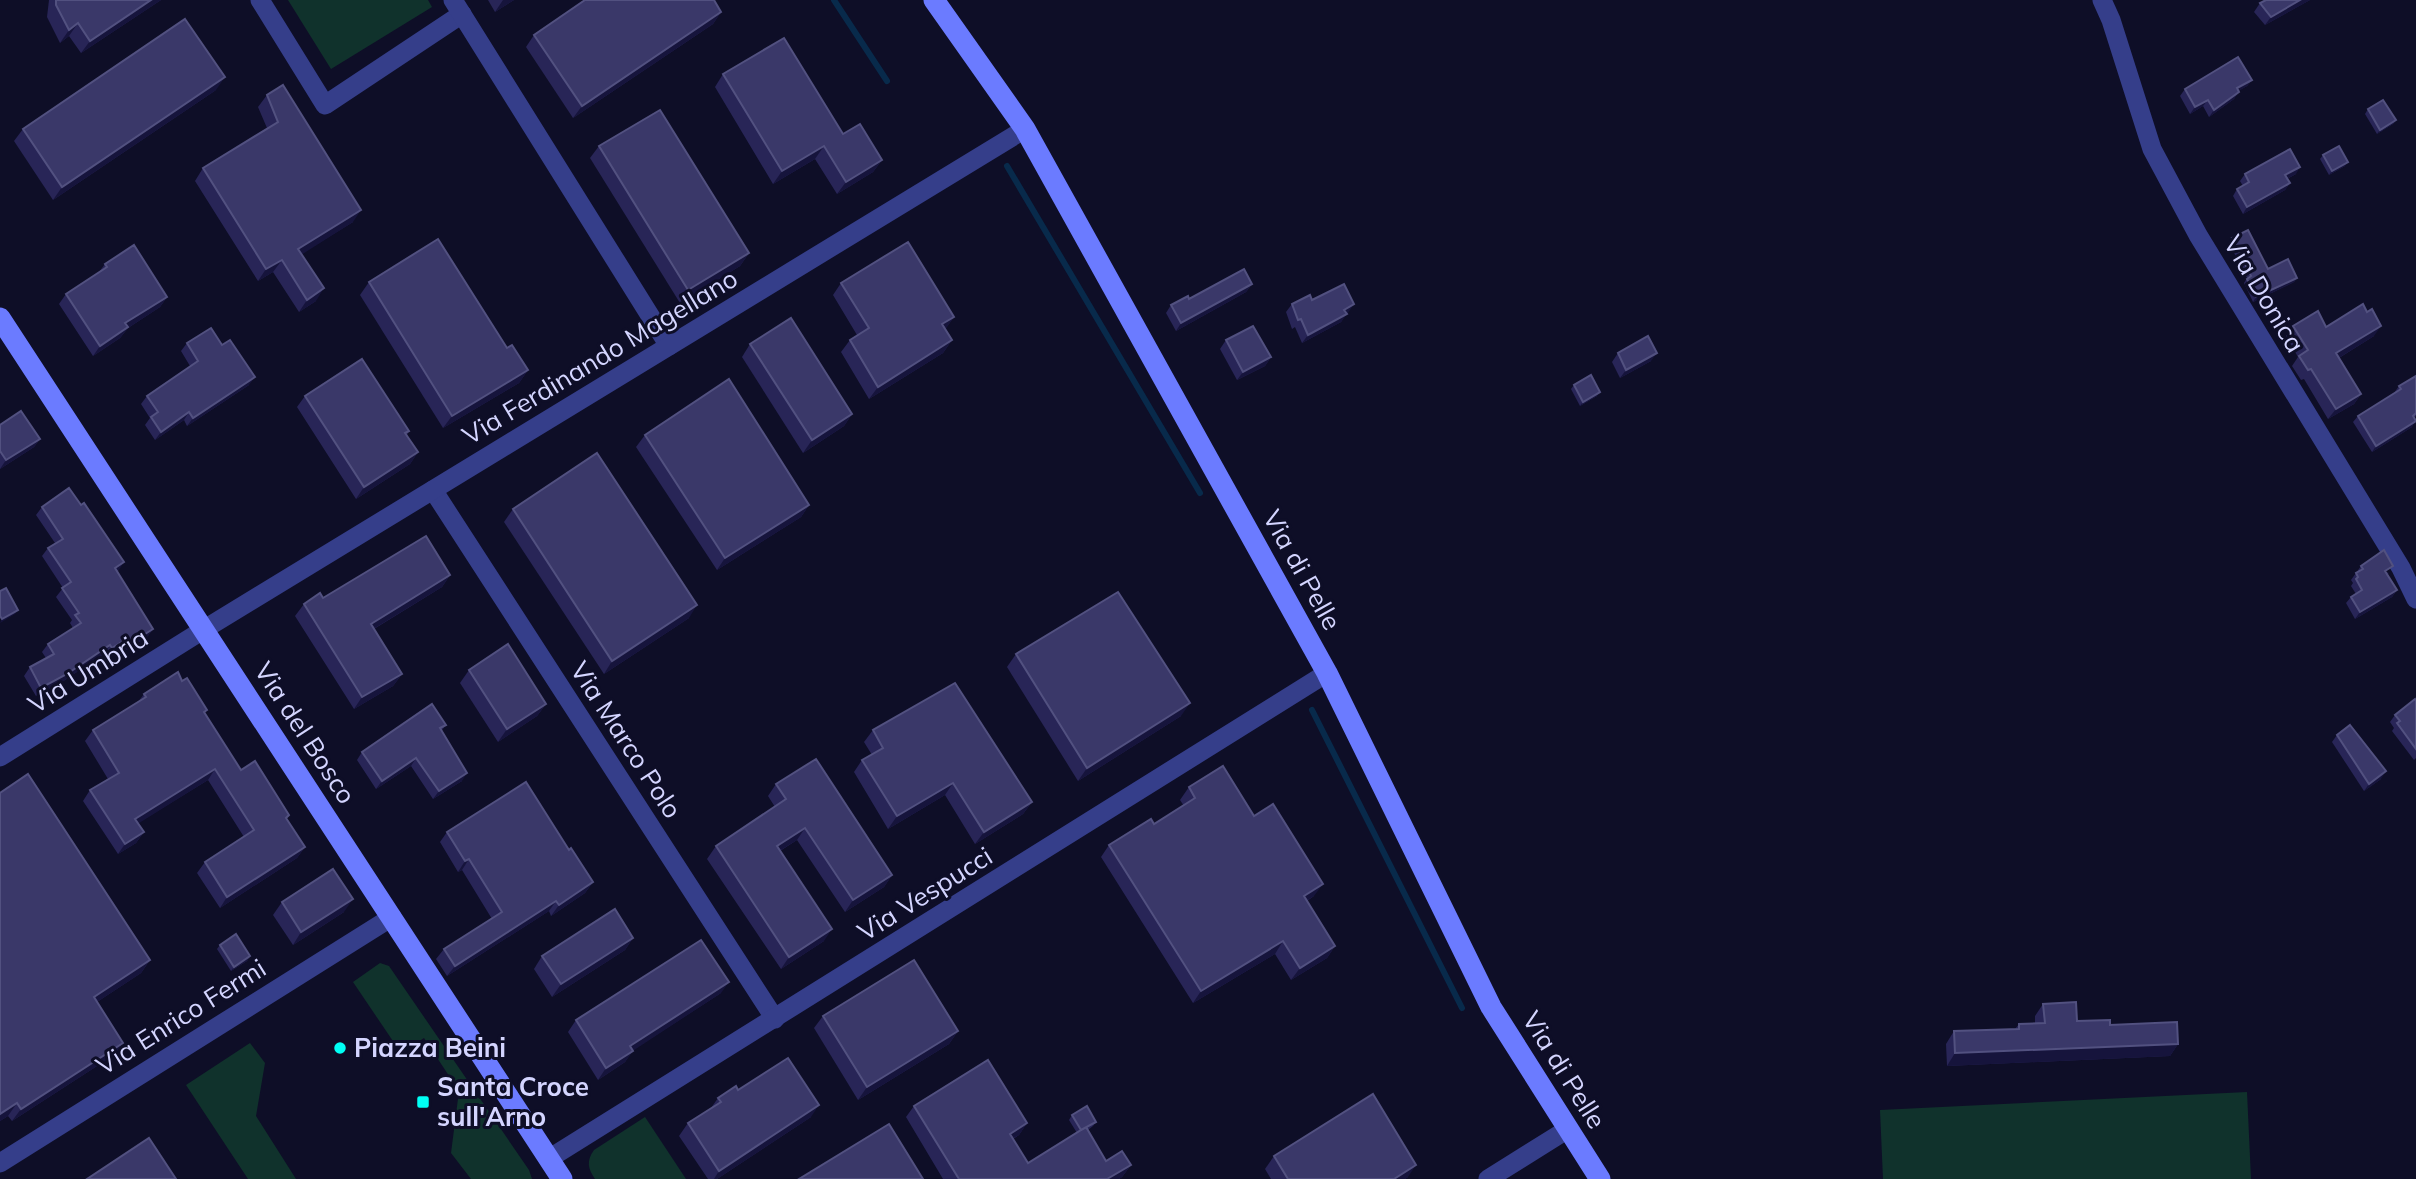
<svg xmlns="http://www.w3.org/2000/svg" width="2416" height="1179" font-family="Mulish,sans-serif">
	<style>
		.green { fill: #10322c }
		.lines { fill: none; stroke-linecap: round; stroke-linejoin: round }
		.stream { stroke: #082a4b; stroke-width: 6 }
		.street { stroke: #353e8a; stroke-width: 19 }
		.secondary { stroke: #6b7bff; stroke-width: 21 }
		.wall { fill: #282557 }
		.shaded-wall { fill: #16143c }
		.building { fill: #3a3869; stroke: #525180; stroke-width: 2 }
		.poi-dot { fill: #00fff5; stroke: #0e0e27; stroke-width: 2.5 }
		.labels { text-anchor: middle; stroke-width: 6; stroke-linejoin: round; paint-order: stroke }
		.street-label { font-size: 26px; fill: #d4d5ff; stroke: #0e0e27 }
		.poi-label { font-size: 26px; font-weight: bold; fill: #d4d5ff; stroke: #0e0e27; text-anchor: start }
	</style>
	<rect width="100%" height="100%" fill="#0e0e27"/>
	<!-- green -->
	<g class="green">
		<path d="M288,0h140l4,7 -101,62z"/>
		<path d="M380,963l9,3 140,204 3,9h-61l-20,-26 8,-62 -35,-53 -23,15 -48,-71z"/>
		<path d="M250,1043l15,20 -9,53 40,63h-48l-62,-94z"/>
		<path d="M2247,1092l4,87h-368l-3,-69z"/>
		<path d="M645,1117l41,62h-91c-7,-10 -9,-18 -1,-29z"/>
	</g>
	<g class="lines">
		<!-- stream -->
		<g class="stream">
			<path d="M834,0l53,81"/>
			<path d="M1007,166l193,327"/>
			<path d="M1312,710l150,298"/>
		</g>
		<!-- street -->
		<g class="street">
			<path d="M260,0l65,105 137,-91"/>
			<path d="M453,0l216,346"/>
			<path d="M2102,0l9,20 41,129 46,86 203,333 15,31"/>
			<path d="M433,490l342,529"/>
			<path d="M0,757l203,-127 822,-501"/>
			<path d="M550,1158l777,-485"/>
			<path d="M0,1163l392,-246"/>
			<path d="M1488,1179l80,-50"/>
		</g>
		<!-- secondary -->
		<g class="secondary">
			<path d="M934,0l91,129 302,544 164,334 109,172"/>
			<path d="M0,318l562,861"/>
		</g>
	</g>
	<!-- wall -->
	<g class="wall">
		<path d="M49,0h112l-80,53 -12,-17 -9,7 -13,-26z"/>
		<path d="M488,0h26l-19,12z"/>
		<path d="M2266,0h44l-45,25 -11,-13 6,-9z"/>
		<path d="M721,12l-8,12 -140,94 -47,-71 8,-12z"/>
		<path d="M723,74l120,60 39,26 -9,12 -36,22 -22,-35 -42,25 -58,-97z"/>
		<path d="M2252,80l-5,6 -9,5 -4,8 -25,18 -6,-11 -13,8 -10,-18 5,-7z"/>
		<path d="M216,90l-163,110 -39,-59 9,-12z"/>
		<path d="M267,95l86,127 -52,32 15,47 -17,11 -26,-40 -15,9 -63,-100 8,-13 64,-40 -9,-21z"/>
		<path d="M2368,109l28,11 -3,4 -16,10 -12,-20z"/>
		<path d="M599,146l150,107 -9,13 -60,37 -90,-145z"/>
		<path d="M2323,155l22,11 -16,9 -9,-16z"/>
		<path d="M2245,174h51l-9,5 3,4 -5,7 -42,24 -10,-18 4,-7 6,-3 -3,-5z"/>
		<path d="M2232,238l36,31 29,9 -3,4 -41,20 -9,-19 3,-5 -18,-35z"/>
		<path d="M105,264l62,33 -7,10 -32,21 -8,10 -27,18 -34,-52 7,-10 33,-22z"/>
		<path d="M369,282l138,66 21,22 -9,13 -76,45 -83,-133z"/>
		<path d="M841,283l113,34 -9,12 7,11 -9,13 -74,46 -28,-47 9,-12 7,-5 -24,-40z"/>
		<path d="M1252,284l-6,8 -70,39 -10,-18 5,-8 18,-6z"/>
		<path d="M1292,304l56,9 -2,1 -5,8 -39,21 -7,-16 -3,2 -6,-17z"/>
		<path d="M2293,326l33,1 48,9 -35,22 22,36 -7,10 -26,15 -24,-40 -3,1 -9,-14 6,-9 -12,-21z"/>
		<path d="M1226,340l45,17 -6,9 -28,14 -17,-31z"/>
		<path d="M187,343l35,2 27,40 -62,41 -3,-6 -29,20 -10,-15 5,-7 -9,-14 6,-8 43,-30 -9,-15z"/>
		<path d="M750,344l102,70 -8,12 -41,27 -61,-96z"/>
		<path d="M1618,353l33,8 -31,17 -8,-16z"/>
		<path d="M2416,376v40l-2,2 -2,9 -40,25 -19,-30 5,-6 36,-23 5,-7z"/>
		<path d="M1574,385l23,11 -17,10 -9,-17z"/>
		<path d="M305,396l104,35 -2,4 11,17 -8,12 -54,35 -59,-92z"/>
		<path d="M0,425l40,14 -6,8 -34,22z"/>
		<path d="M645,435l164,70 -8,12 -84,53 -81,-123z"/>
		<path d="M42,507l77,63 -2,1 36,58 -6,8 -24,15 -2,-5 -15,9 -1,-3 -43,29 -26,14 -12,-20 6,-9 16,-9 -4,-6 6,-8 25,-16 -3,-5 2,-3 -16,-23 7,-9 -21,-32 6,-8 7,-5 -19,-28z"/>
		<path d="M513,509l176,109 -85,56 -100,-152z"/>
		<path d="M2361,566l28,7 -2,1 10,16 -5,7 -37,22 -9,-16 5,-6 5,-3 -5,-8 2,-3 -2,-3z"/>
		<path d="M450,575l-8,12 -68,42 28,45 -9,12 -39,23 -59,-93 9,-12 19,-6z"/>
		<path d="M1016,654l165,62 -103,65 -71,-114z"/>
		<path d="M469,670l77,34 -9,12 -39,26 -38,-59z"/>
		<path d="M182,681l25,29 -2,3 36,57 45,49 19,28 -8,11 -77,50 -23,-35 8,-11 39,-25 -36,-57 -70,43 6,9 -8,11 -18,11 -35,-53 7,-11 18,-11 -23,-38 8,-11 45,-28 6,-8z"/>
		<path d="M2416,701v57l-2,2 -22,-29 2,-3 -4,-6 5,-7z"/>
		<path d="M446,725l-4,5 20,51 -29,18 -22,-33 -35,23 -19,-29 5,-8z"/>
		<path d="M873,730l159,72 -9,12 -48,30 -30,-49 -57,34 -34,-57 8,-12 10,-5 -8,-13z"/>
		<path d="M2337,735l44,44 -17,12 -32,-49z"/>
		<path d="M776,784l116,91 -8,12 -39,25 -48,-72 -17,11 44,90 -43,28 -74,-110 9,-13 59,-39 -7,-11z"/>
		<path d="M1189,787l65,29 60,80 -7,5 28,45 -8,12 -36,22 -16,-26 -82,49 -92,-146 8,-12 45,-21 30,-18 -4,-6z"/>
		<path d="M0,793l150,167 -9,13 -44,29 26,41 -9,12 -102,66 -4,-5 -8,5z"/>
		<path d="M447,832l122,18 24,32 -8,11 -34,23 -2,-5 -102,65 -11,-17 8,-10 48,-30 -30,-49 -4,2 -18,-30z"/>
		<path d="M282,902l62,10 -51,33 -20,-30z"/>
		<path d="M633,938l-8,12 -73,47 -18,-28 8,-13z"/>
		<path d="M220,945l30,11 -3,5 -16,10 -14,-22z"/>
		<path d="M721,993l-88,57 -8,12 -27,18 -30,-48 8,-12z"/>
		<path d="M2043,1004l34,17 33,4 68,19 -8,12 -223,10 -1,-22 8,-13 61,-2 4,-5 16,-1v-7z"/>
		<path d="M823,1016l135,15 -9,13 -91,56 -44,-72z"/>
		<path d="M718,1098l93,19 -94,62h-9l-29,-43 9,-13 23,-15z"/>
		<path d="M914,1106l113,17 -8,12 -6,4 15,24 49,-30 -8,-13 3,-5 24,7 -3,4 -5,4 18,31 25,4 -9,12 -3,2h-176l-37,-62z"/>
		<path d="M1274,1156l134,21 -3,2h-134l-6,-10z"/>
	</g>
	<!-- shaded-wall -->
	<g class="shaded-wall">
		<path d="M151,0h10l-80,53 9,-12z"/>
		<path d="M503,0h11l-19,12z"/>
		<path d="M2300,0h10l-45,25 6,-8z"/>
		<path d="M721,12l-8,12 -140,94 9,-12z"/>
		<path d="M78,23l-9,13 -9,7 9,-13z"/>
		<path d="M225,77l-9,13 -163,110 9,-13z"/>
		<path d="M2252,80l-5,6 -15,9 5,-7z"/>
		<path d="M2239,92l-5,7 -25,18 5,-7z"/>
		<path d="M2208,100l-5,6 -13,8 5,-7z"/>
		<path d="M2396,120l-3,4 -16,10 3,-4z"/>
		<path d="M824,146l-9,13 -42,25 9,-13z"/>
		<path d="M882,160l-9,12 -36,22 9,-12z"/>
		<path d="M2348,162l-3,4 -16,9 3,-4z"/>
		<path d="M2300,167l-4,7 -15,8 4,-7z"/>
		<path d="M2290,183l-5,7 -42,24 4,-7z"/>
		<path d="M361,210l-8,12 -63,40 8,-13z"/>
		<path d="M749,253l-9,13 -60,37 8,-13z"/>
		<path d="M282,260l-9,12 -15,9 8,-12z"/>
		<path d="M2297,278l-3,4 -41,20 3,-5z"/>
		<path d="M1252,284l-6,8 -70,39 5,-8z"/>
		<path d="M324,288l-8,13 -17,11 8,-12z"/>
		<path d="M167,297l-7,10 -32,21 -8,10 -27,18 7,-10 25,-23z"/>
		<path d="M1354,304l-6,9 -10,5 6,-8z"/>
		<path d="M1347,314l-6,8 -39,21 6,-8z"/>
		<path d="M954,317l-9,13 -3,-6z"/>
		<path d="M2381,326l-7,10 -45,28 7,-11z"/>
		<path d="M952,340l-9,13 -74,46 9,-12z"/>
		<path d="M1657,353l-6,8 -31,17 6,-8z"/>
		<path d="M1271,357l-6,9 -28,14 6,-8z"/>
		<path d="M528,370l-9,13 -76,45 9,-12z"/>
		<path d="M255,377l-6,8 -62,41 6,-8z"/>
		<path d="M1600,392l-3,4 -17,10 3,-4z"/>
		<path d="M2361,394l-7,10 -26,15 8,-10z"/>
		<path d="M189,412l-5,8 -29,20 6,-8z"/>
		<path d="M852,414l-8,12 -41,27 9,-13z"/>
		<path d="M2416,421l-4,6 -40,25 4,-6z"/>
		<path d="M40,439l-6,8 -34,22 6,-9z"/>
		<path d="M418,452l-8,12 -54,35 8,-12z"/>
		<path d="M809,505l-8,12 -84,53 8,-12z"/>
		<path d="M124,562l-5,8 -10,6 6,-8z"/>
		<path d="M450,575l-8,12 -80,49 9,-12z"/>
		<path d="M2397,590l-5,7 -37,22 5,-7z"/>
		<path d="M697,605l-8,13 -85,56 8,-13z"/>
		<path d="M18,610l-3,4 -15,9 2,-4z"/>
		<path d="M153,629l-6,8 -24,15 6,-8z"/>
		<path d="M127,639l-6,8 -15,9 6,-8z"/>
		<path d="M110,645l-5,8 -43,29 -26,14 5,-8z"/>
		<path d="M402,674l-9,12 -39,23 8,-12z"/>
		<path d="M1190,703l-9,13 -103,65 9,-13z"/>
		<path d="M546,704l-9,12 -39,26 9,-13z"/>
		<path d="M416,758l-5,8 -35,23 6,-8z"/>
		<path d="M215,769l-7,11 -80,50 7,-11z"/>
		<path d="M2386,771l-5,8 -17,12 5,-7z"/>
		<path d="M467,773l-5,8 -29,18 6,-8z"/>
		<path d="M953,783l-8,12 -57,34 9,-13z"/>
		<path d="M1032,802l-9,12 -48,30 9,-12z"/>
		<path d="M805,828l-8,12 -29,18 9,-12z"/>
		<path d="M144,832l-8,11 -18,11 7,-10z"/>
		<path d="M305,847l-8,11 -77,50 7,-11z"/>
		<path d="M469,859l-7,11 -4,2 7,-11z"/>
		<path d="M892,875l-8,12 -39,25 8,-12z"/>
		<path d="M593,882l-8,11 -34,23 8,-11z"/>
		<path d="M1323,884l-9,12 -19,12 9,-12z"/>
		<path d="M353,899l-9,13 -51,33 8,-13z"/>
		<path d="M556,901l-7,10 -102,65 8,-10z"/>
		<path d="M832,929l-8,12 -43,28 8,-12z"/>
		<path d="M633,938l-8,12 -73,47 9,-13z"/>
		<path d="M1283,941l-8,13 -82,49 8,-12z"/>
		<path d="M1335,946l-8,12 -36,22 9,-12z"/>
		<path d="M250,956l-3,5 -16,10 3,-4z"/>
		<path d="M150,960l-9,13 -56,37 9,-13z"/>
		<path d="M729,982l-8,11 -99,65 8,-12z"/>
		<path d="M958,1031l-9,13 -91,56 9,-13z"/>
		<path d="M123,1043l-9,12 -102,66 9,-12z"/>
		<path d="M2178,1044l-8,12 -223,10 8,-13z"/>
		<path d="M633,1051l-8,11 -27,18 8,-12z"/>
		<path d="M17,1103l-9,13 -8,5v-7z"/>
		<path d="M819,1105l-8,12 -94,62h-3l5,-8z"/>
		<path d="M1027,1123l-8,12 -18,10 9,-11z"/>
		<path d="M1131,1165l-9,12 -3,2h-12z"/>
		<path d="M1416,1165l-8,12 -3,2h-11z"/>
	</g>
	<!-- building -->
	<g class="building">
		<path d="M56,0h95l-61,41 -12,-18 -9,7 -13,-25z"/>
		<path d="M585,0h129l7,12 -139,94 -48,-71z"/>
		<path d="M2266,0h34l-29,17 -11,-14z"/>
		<path d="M185,19l40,58 -163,110 -39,-58z"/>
		<path d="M784,38l59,96 17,-10 22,36 -36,22 -22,-36 -42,25 -59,-97z"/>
		<path d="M2238,57l14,23 -15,8 2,4 -25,18 -6,-10 -13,7 -10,-18z"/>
		<path d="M283,85l78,125 -63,39 26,39 -17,12 -25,-40 -16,9 -63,-101 75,-46 -11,-27z"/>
		<path d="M2383,100l13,20 -16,10 -12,-21z"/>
		<path d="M660,110l89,143 -61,37 -89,-144z"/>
		<path d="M2339,146l9,16 -16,9 -9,-16z"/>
		<path d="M2290,149l10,18 -15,8 5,8 -43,24 -10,-18 12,-7 -4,-8z"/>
		<path d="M2248,230l20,39 20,-10 9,19 -41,19 -9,-18 4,-3 -19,-38z"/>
		<path d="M438,239l69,109 5,-3 16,25 -76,46 -83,-134z"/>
		<path d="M908,242l46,75 -12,7 10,16 -74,47 -28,-47 19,-12 -28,-45z"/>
		<path d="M134,245l33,52 -42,26 3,4 -28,19 -34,-52 41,-27 -2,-3z"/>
		<path d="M1244,269l8,15 -71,39 -10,-18 17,-9 1,3z"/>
		<path d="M1344,284l10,20 -10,6 3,4 -39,21 -7,-16 -3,1 -6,-16 18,-9 2,5z"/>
		<path d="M2363,304l4,8 5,-3 9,17 -45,27 25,41 -25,15 -25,-40 -3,1 -9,-14 9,-6 -15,-24 25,-15 8,16z"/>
		<path d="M791,318l61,96 -40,26 -62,-96z"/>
		<path d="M1253,326l18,31 -28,15 -17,-32z"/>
		<path d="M211,328l11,17 8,-5 25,37 -62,41 -4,-6 -28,20 -10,-15 7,-5 -11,-16 51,-35 -11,-18z"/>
		<path d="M1648,336l9,17 -31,17 -8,-17z"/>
		<path d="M362,359l47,72 -4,2 13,19 -54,35 -59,-91z"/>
		<path d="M1591,375l9,17 -17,10 -9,-17z"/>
		<path d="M2416,376v37l-3,3 3,5 -40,25 -18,-30 43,-27 -2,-3z"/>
		<path d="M729,379l80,126 -84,53 -80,-123z"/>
		<path d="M21,411l19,28 -34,21 -6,-9v-26z"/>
		<path d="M597,453l100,152 -85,56 -99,-152z"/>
		<path d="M69,488l12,17 3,-2 40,59 -9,6 38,61 -24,15 -2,-5 -15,9 -2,-3 -43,29 -26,14 -11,-21 24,-13 -6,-10 33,-21 -6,-8 4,-2 -17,-25 9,-6 -23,-34 15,-9 -21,-32z"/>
		<path d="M426,536l24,39 -79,49 31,50 -40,23 -58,-93 16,-11 3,5z"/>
		<path d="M2384,550l9,16 -8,5 12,19 -37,22 -9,-15 11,-7 -6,-11 2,-2 -2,-4 7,-4 -2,-3z"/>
		<path d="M6,588l12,22 -16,9 -2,-3v-25z"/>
		<path d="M1118,592l72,111 -103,65 -71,-114z"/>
		<path d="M508,644l38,60 -39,25 -38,-59z"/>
		<path d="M178,672l4,9 5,-3 20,32 -3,2 37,58 14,-9 34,54 -3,3 19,29 -78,50 -22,-35 49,-32 -39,-61 -80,50 9,13 -19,12 -35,-54 29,-17 -26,-43 53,-33 -2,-3z"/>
		<path d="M955,683l77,119 -48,30 -31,-49 -56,33 -35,-56 21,-12 -10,-18z"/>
		<path d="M2415,699l1,2v48l-19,-26 3,-2 -5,-6z"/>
		<path d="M432,704l14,21 -6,3 27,45 -28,18 -23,-33 -34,23 -20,-29z"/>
		<path d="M2350,725l36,46 -17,13 -32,-49z"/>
		<path d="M816,759l76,116 -39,25 -48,-72 -28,18 55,83 -43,28 -73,-111 70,-47 -10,-15z"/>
		<path d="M1223,766l31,50 19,-12 50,80 -19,12 31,50 -35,22 -17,-27 -82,50 -92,-146 42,-26 3,5 41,-26 -6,-11z"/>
		<path d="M28,774l122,186 -56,37 29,46 -102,66 -4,-6 -17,11v-321z"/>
		<path d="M526,782l43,68 2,-2 22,34 -34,23 -3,-4 -101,65 -11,-17 58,-37 -33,-53 -4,2 -18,-29z"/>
		<path d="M333,869l20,30 -52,33 -19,-30z"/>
		<path d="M615,909l18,29 -72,46 -19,-28z"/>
		<path d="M236,934l14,22 -16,11 -14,-22z"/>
		<path d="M701,940l28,42 -99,64 3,5 -27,17 -30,-48z"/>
		<path d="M914,960l44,71 -91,56 -44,-71z"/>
		<path d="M2076,1002l1,19 33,-1v5l67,-3 1,22 -223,9 -1,-22 65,-2v-5l26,-1 -2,-19z"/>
		<path d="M788,1058l31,47 -100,66 -31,-48 33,-21 -3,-4 18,-12 2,4z"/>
		<path d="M988,1060l39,63 -17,11 18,29 58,-36 20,34 16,-10 9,14 -24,14h-148l-45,-73z"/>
		<path d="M1373,1094l43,71 -22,14h-106l-14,-23z"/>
		<path d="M1087,1106l9,16 -15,8 -9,-15z"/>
		<path d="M889,1124l34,55h-124z"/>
		<path d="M149,1138l27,41h-89z"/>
	</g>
	<!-- markers -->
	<g class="poi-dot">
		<circle cx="340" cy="1048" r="7"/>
		<rect x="416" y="1095" width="14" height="14" rx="3.5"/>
	</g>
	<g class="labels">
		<!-- street labels -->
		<g class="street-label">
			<text transform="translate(2264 294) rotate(59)" y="9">Via Donica</text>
			<text transform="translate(600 357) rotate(-31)" y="9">Via Ferdinando Magellano</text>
			<text transform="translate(1302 570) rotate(61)" y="9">Via di Pelle</text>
			<text transform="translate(88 671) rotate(-32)" y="9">Via Umbria</text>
			<text transform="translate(305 733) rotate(57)" y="9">Via del Bosco</text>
			<text transform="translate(626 740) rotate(57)" y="9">Via Marco Polo</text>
			<text transform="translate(925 894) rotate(-32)" y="9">Via Vespucci</text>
			<text transform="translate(181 1017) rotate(-32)" y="9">Via Enrico Fermi</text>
			<text transform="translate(1564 1070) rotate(58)" y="9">Via di Pelle</text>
		</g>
		<!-- poi labels -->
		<g class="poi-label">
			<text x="354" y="1057">Piazza Beini</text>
			<text x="437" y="1096">Santa Croce<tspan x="437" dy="30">sull'Arno</tspan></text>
		</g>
	</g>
</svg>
